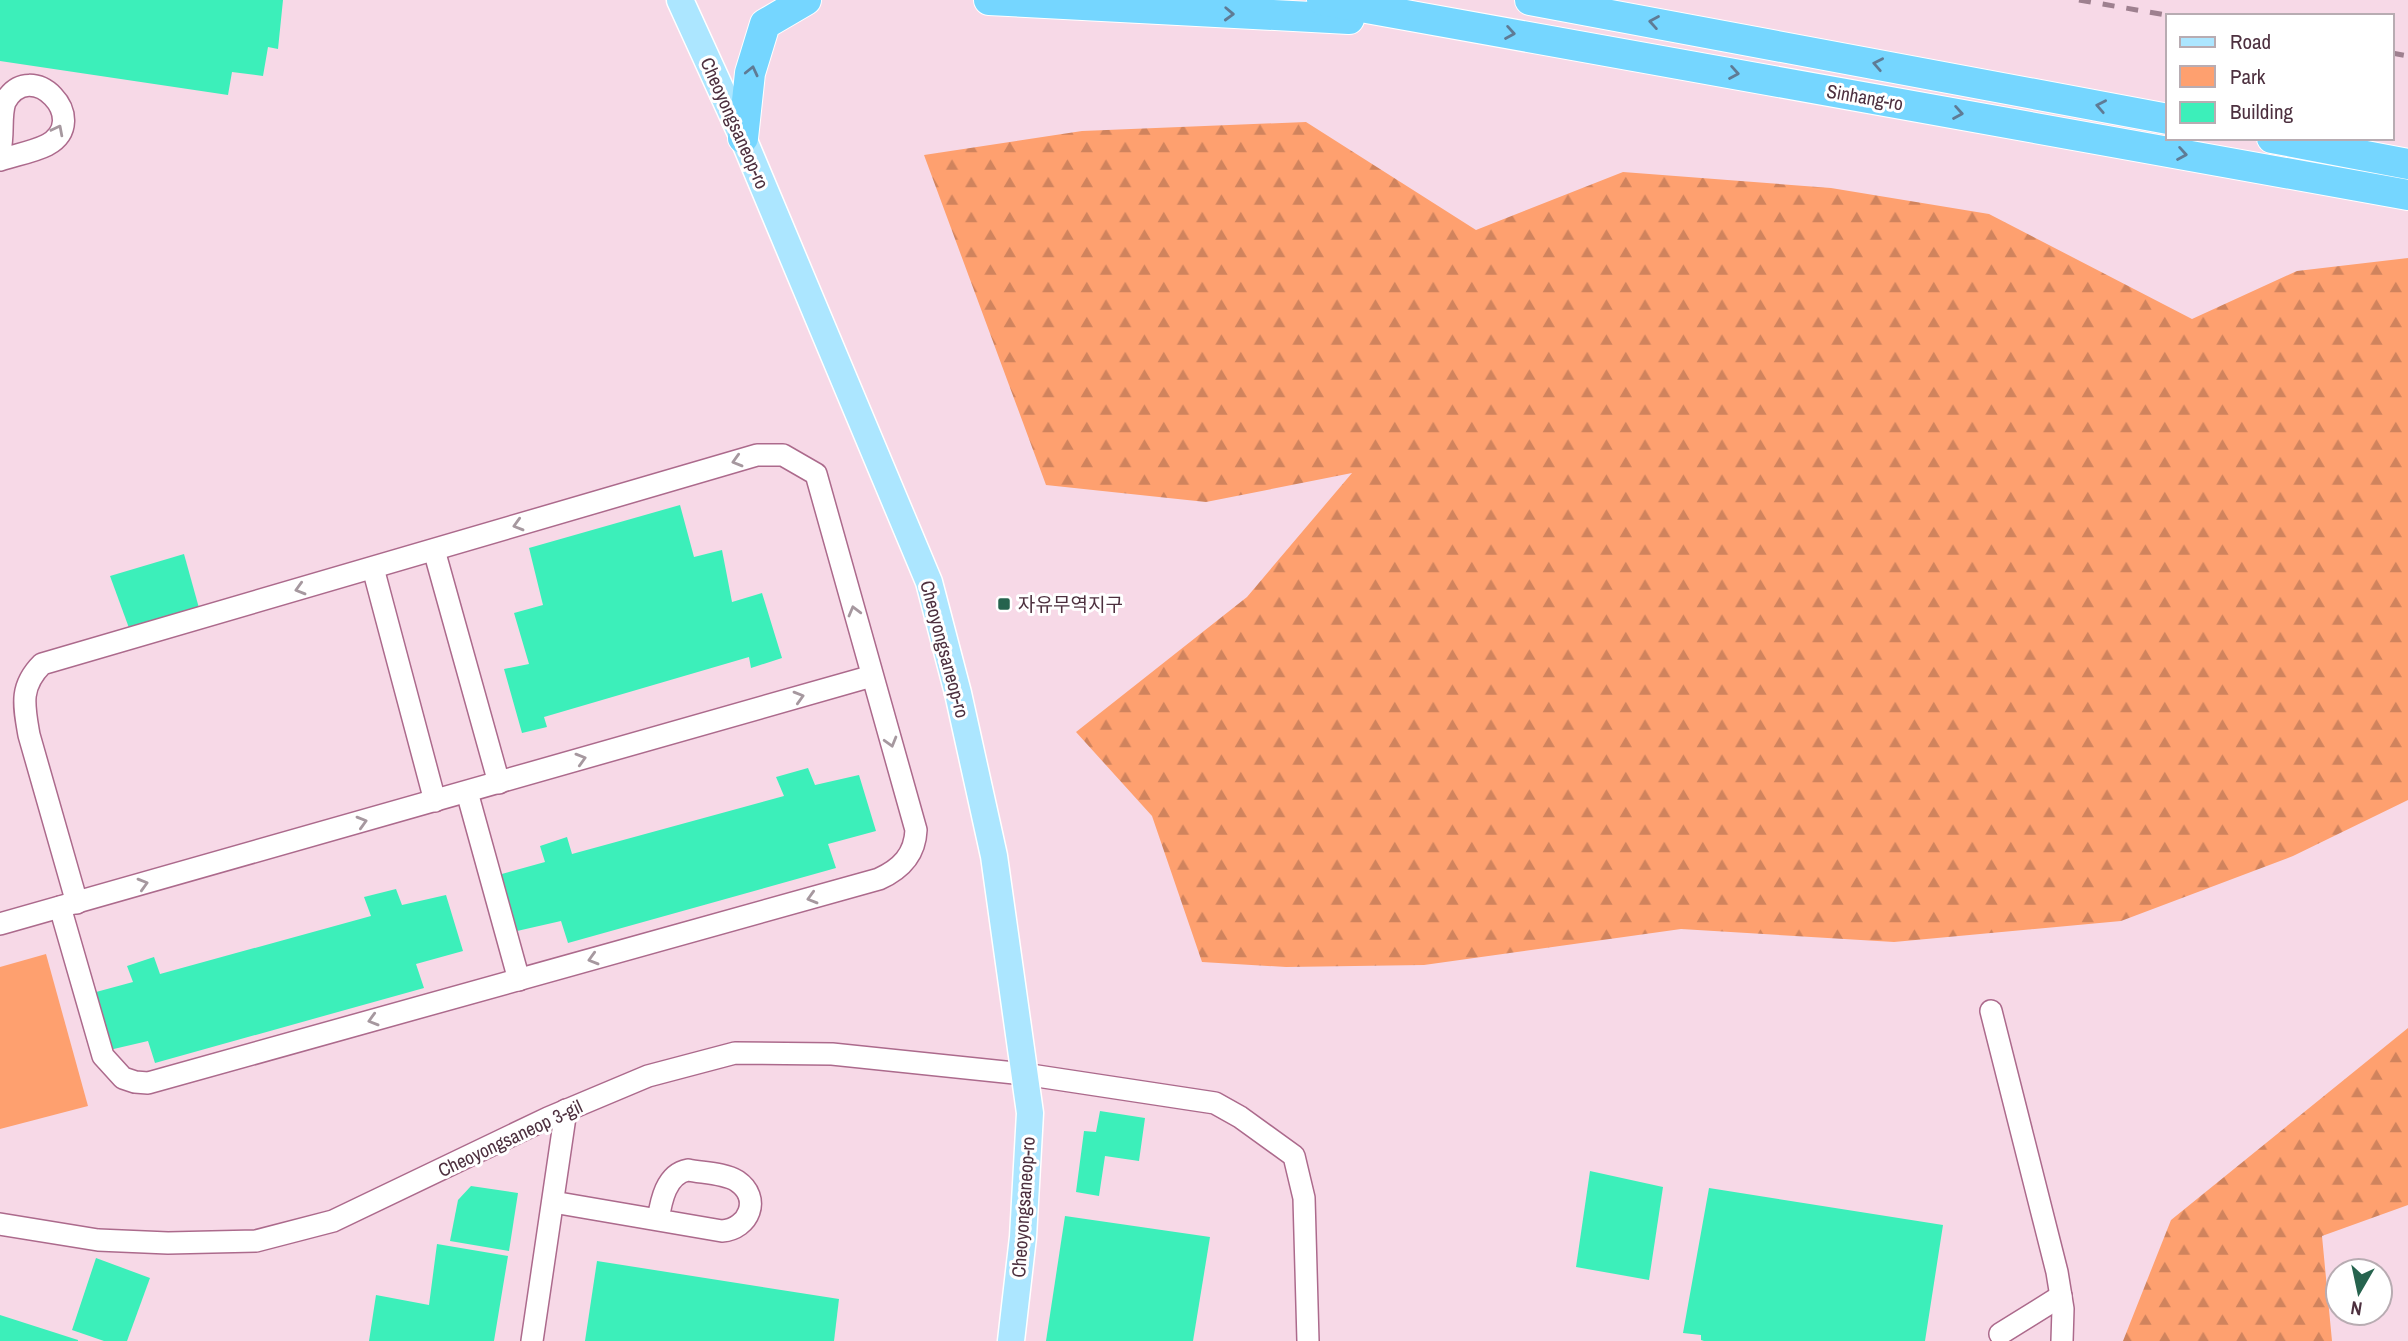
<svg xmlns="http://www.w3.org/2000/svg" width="2408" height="1341" font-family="'Archivo Narrow','Noto Sans KR',sans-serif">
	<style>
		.green { fill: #fea06f }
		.forest { fill: url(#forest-firs) }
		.building { fill: #3cefba }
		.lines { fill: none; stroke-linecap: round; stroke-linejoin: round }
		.minor-casing { stroke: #ac6a8c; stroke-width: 24 }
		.major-casing { stroke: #fff; stroke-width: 29 }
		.highway-casing { stroke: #fff; stroke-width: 32 }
		.minor { stroke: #fff; stroke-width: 21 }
		.major { stroke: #ace6ff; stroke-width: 26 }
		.highway { stroke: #75d6ff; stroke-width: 30 }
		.rail { stroke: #9e808f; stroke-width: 5; stroke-dasharray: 12 12; stroke-linecap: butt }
		.oneway { stroke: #5f7b95 }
		.oneway2 { stroke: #a6989f }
		.poi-dot { fill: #26634e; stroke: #fff; stroke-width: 2.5 }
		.labels { text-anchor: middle; stroke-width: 6; stroke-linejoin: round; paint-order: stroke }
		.street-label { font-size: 19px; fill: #4d303f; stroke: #fff }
		.poi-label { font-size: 19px; fill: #4d303f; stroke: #fff; text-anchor: start }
	</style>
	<defs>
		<pattern id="forest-firs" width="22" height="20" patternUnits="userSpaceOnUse" patternTransform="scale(1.75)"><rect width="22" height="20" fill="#fea06f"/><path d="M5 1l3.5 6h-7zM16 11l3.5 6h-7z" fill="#d0835d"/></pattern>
	</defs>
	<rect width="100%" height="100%" fill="#f7d9e7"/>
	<!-- green -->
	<path class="green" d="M46,954l42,152 -88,23v-162z"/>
	<!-- forest -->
	<g class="forest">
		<path d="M1306,122l170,108 147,-58 208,16 158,26 203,105 105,-48 111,-13v542l-115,56 -172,65 -227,21 -213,-13 -257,36 -138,2 -84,-5 -50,-146 -76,-84 171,-135 105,-124 -146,29 -160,-17 -122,-330 158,-24z"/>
		<path d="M2408,1028v177l-86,31 10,105h-209l48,-121z"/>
	</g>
	<!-- building -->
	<g class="building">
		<path d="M0,0h283l-5,49 -10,-2 -5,29 -31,-4 -4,23 -228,-34z"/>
		<path d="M680,505l14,52 28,-7 10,52 30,-9 20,65 -31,10 -2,-11 -205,60 3,10 -25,6 -18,-64 25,-5 -15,-51 29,-8 -14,-57z"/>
		<path d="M184,554l15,54 -70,20 -19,-52z"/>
		<path d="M808,768l7,17 44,-10 17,56 -48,13 8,24 -268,75 -7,-22 -44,10 -19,-56 47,-13 -5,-16 27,-9 5,17 212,-58 -8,-19z"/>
		<path d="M396,889l6,16 44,-10 17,56 -47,13 8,24 -269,75 -7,-22 -43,10 -20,-56 48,-13 -6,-16 27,-9 6,17 211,-58 -7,-19z"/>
		<path d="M1100,1111l45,7 -6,43 -34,-5 -6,40 -23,-4 8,-61 12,1z"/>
		<path d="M1590,1171l73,16 -14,93 -73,-13z"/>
		<path d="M471,1186l47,7 -9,58 -59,-10 8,-41z"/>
		<path d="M1709,1188l234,37 -18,116h-221l-3,-1v-5l-18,-2z"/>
		<path d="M1065,1216l145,21 -17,104h-147z"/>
		<path d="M437,1244l71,12 -14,85h-125l7,-46 53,10z"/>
		<path d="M96,1258l54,20 -23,63h-23l-32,-11z"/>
		<path d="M597,1261l242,38 -5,42h-249z"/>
		<path d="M0,1315l78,25v1h-78z"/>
	</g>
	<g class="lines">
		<!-- minor casing -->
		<g class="minor-casing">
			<g id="minor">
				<path d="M0,150c4,-16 0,-34 5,-48 26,-47 88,18 42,43 -14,7 -32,10 -47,15"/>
				<path d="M434,550l65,233"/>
				<path d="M373,568l62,233"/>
				<path d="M467,792l52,188"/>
				<path d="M60,907l43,149 20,22 12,4 13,1 731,-204c22,-10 36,-24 37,-49l-100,-356 -33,-19h-26l-715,209c-23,23 -18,42 -13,71l48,168"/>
				<path d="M0,924l872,-248"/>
				<path d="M1991,1011l66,261 6,37 -1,32"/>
				<path d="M553,1202l169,29c27,-2 40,-33 15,-50 -13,-8 -34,-8 -49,-11 -22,4 -27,31 -30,50"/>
				<path d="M0,1224l98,16 70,3 88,-2 77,-20 215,-103 100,-42 87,-23 97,1 192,20 191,29 25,14 54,39 10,42 4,143"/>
				<path d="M2000,1334l61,-38"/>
				<path d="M532,1341l34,-231"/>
			</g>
		</g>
		<!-- major casing -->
		<g class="major-casing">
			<path id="major" d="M680,0l63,138 186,444 29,111 36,163 36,257 -7,124 -12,104"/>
		</g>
		<!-- highway casing -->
		<g class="highway-casing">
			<g id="highway">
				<path d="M989,0l360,19"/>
				<path d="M1322,0l1086,195"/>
				<path d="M1530,0l638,119"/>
				<path d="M743,138l7,-65 15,-49 41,-24"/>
				<path d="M2272,138l136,26"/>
			</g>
		</g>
		<!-- minor -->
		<use href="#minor" class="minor"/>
		<!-- major -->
		<use href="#major" class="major"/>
		<!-- highway -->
		<use href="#highway" class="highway"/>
		<!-- rail -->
		<g class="rail">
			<path d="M2079,0l93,16"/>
			<path d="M2392,53l16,3"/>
		</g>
	</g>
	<!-- one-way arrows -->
	<defs><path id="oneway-chevron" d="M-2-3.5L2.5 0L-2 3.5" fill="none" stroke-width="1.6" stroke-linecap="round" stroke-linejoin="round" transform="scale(1.75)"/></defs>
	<g class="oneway">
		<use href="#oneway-chevron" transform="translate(1229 14) rotate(2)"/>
		<use href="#oneway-chevron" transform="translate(1654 22) rotate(-170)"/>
		<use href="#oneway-chevron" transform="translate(1510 33) rotate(10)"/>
		<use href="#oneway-chevron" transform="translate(1878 64) rotate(-169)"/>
		<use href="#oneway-chevron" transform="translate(752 71) rotate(-77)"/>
		<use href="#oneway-chevron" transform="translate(1734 73) rotate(10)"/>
		<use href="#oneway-chevron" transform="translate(2101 106) rotate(-169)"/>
		<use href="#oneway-chevron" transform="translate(1958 113) rotate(10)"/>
		<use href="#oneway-chevron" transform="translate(2182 154) rotate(10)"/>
	</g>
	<g class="oneway2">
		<use href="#oneway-chevron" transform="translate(58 130) rotate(-63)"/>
		<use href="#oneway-chevron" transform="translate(737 461) rotate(164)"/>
		<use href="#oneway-chevron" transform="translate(518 525) rotate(164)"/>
		<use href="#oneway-chevron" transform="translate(300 589) rotate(164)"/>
		<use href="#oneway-chevron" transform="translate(854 611) rotate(-105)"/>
		<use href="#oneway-chevron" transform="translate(799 697) rotate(-16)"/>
		<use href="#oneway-chevron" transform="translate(891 742) rotate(74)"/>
		<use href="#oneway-chevron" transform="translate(581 759) rotate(-16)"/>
		<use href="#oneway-chevron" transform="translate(362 822) rotate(-16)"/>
		<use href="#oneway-chevron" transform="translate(143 884) rotate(-16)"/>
		<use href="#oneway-chevron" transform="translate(812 898) rotate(164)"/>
		<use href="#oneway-chevron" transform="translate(593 959) rotate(164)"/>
		<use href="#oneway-chevron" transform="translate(373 1020) rotate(164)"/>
	</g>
	<!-- markers -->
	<rect class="poi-dot" x="997" y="597" width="14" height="14" rx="3.5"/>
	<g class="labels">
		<!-- street labels -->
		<g class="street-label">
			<text transform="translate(1865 97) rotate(10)" y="7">Sinhang-ro</text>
			<text transform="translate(735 123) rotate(66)" y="7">Cheoyongsaneop-ro</text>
			<text transform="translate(945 649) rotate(75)" y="7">Cheoyongsaneop-ro</text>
			<text transform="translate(510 1138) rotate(-25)" y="7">Cheoyongsaneop 3-gil</text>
			<text transform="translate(1023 1207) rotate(-86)" y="7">Cheoyongsaneop-ro</text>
		</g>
		<!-- poi labels -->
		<g class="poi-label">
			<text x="1018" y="611">자유무역지구</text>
		</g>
	</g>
	<!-- legend -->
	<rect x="2166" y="14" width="228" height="126" fill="#ffffff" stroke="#b8acb2" stroke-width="2"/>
	<rect x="2180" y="37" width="35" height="10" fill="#ace6ff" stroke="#b8acb2" stroke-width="2"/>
	<text x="2230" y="49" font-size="21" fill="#4d303f">Road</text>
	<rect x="2180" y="66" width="35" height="21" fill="#fea06f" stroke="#b8acb2" stroke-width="2"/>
	<text x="2230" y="84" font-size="21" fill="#4d303f">Park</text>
	<rect x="2180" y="102" width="35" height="21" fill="#3cefba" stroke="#b8acb2" stroke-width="2"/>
	<text x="2230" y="119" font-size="21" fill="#4d303f">Building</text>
	<!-- north arrow -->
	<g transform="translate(2359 1292) rotate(189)"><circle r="33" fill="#ffffff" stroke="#b8acb2" stroke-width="2"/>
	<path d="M0-5L12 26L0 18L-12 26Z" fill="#26634e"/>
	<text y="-10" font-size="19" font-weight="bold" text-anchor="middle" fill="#4d303f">N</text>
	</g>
</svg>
